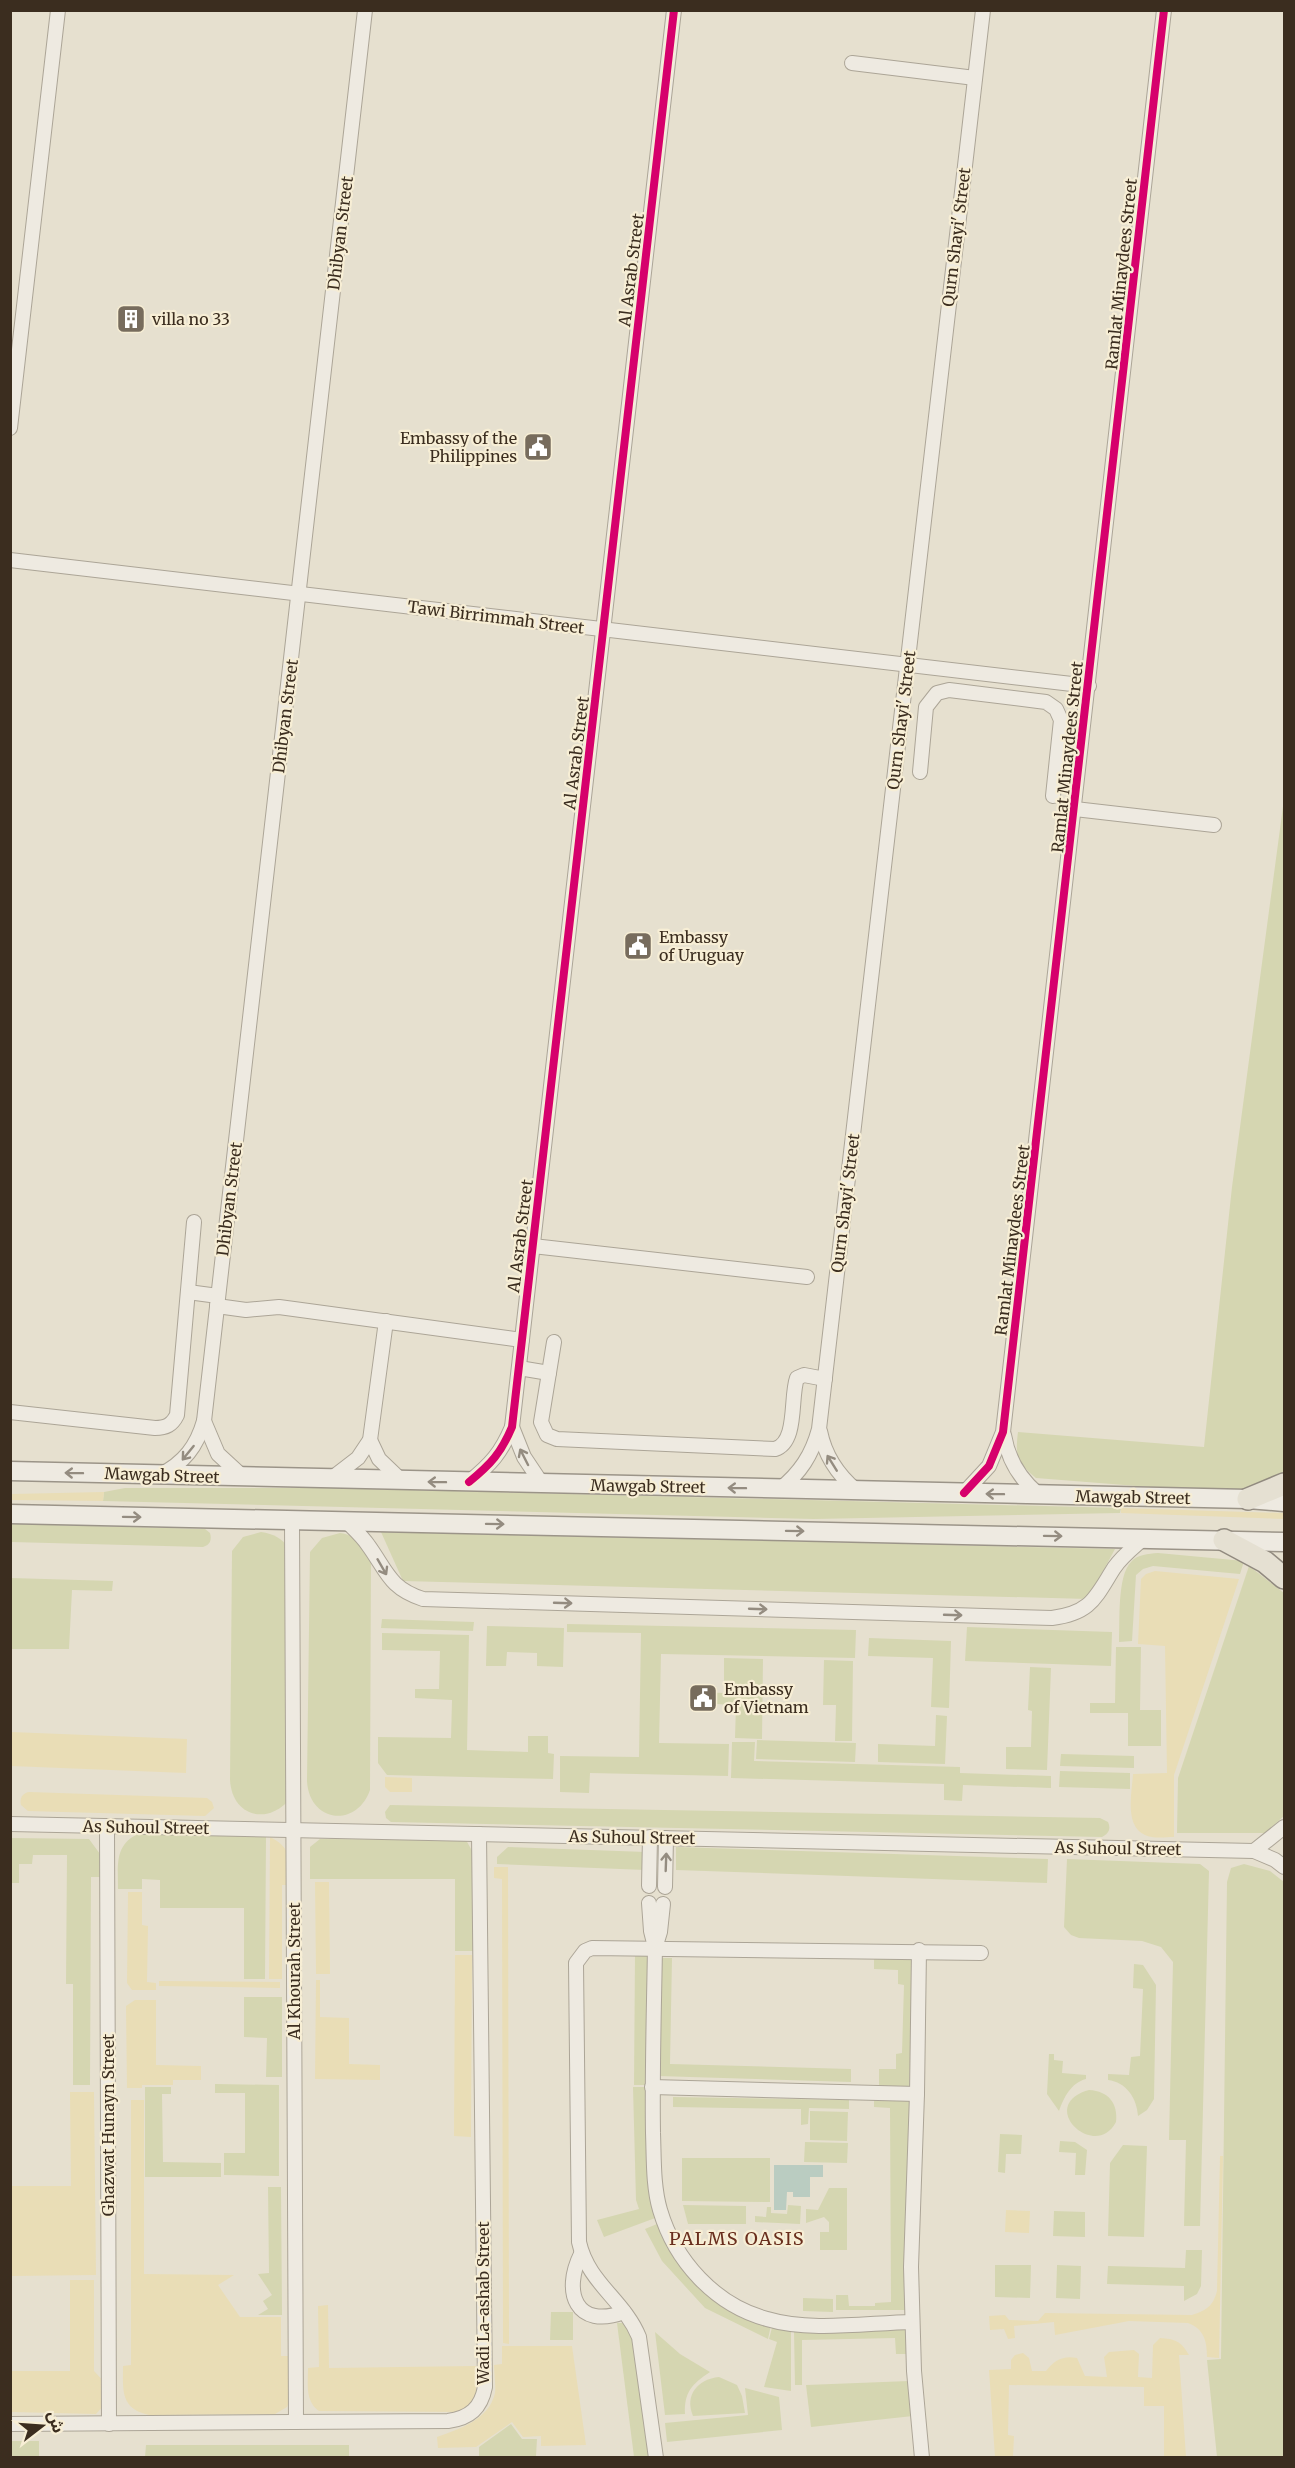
<svg xmlns="http://www.w3.org/2000/svg" width="1295" height="2468" font-family="Merriweather,'Noto Sans Arabic',serif">
	<style>
		.green { fill: #d5d6b1 }
		.sand { fill: #e9ddb6 }
		.water { fill: #baccc1 }
		.lines { fill: none; stroke-linecap: round; stroke-linejoin: round }
		.street-casing { stroke: #aca597; stroke-width: 16 }
		.secondary-casing { stroke: #9b9488; stroke-width: 21 }
		.primary-casing { stroke: #918a7f; stroke-width: 24 }
		.street { stroke: #eeeae1; stroke-width: 14 }
		.secondary { stroke: #eeeae1; stroke-width: 18 }
		.primary { stroke: #e5e0d2; stroke-width: 21 }
		.cycleway-casing { stroke: #f7eed5; stroke-width: 11 }
		.cycleway { stroke: #d6006c; stroke-width: 8 }
		.oneway { stroke: #948c80 }
		.labels { text-anchor: middle; stroke-width: 4.5; stroke-linejoin: round; paint-order: stroke }
		.street-label { font-size: 16px; fill: #3b2d1f; stroke: #f7eed5 }
		.poi-label { font-size: 16px; fill: #3b2d1f; stroke: #f7eed5; text-anchor: start }
		.neighbourhood-label { font-size: 18px; letter-spacing: 1.5px; fill: #692e1d; stroke: #f7eed5 }
	</style>
	<rect width="100%" height="100%" fill="#e6e0cf"/>
	<!-- green -->
	<g class="green">
		<path d="M1284,799v680l-22,13h-49l-177,-14c-19,-16 -21,-22 -18,-46l186,15 28,-260z"/>
		<path d="M125,1488h210l786,20 -1,5 -306,6 -711,-18 1,-9z"/>
		<path d="M11,1524l194,5 5,4c2,7 0,12 -7,14l-192,-5z"/>
		<path d="M261,1532c13,2 20,6 28,16l1,251c-23,27 -58,17 -60,-19l2,-229 11,-14z"/>
		<path d="M381,1532l734,17 -27,50 -685,-18z"/>
		<path d="M340,1533c18,3 22,11 31,26l-1,231c-14,39 -61,32 -63,-9l3,-229 12,-14z"/>
		<path d="M1158,1553l86,8 -4,13 -87,-8 -10,3 -7,6 -4,66 -13,1c1,-20 -2,-66 12,-80 7,-8 17,-8 27,-9z"/>
		<path d="M1249,1566l35,27v223l-19,17h-88l1,-55z"/>
		<path d="M11,1578l102,3 -1,10 -40,-1 -3,59h-58z"/>
		<path d="M382,1619l92,3 -1,9 -92,-3z"/>
		<path d="M567,1624l289,6 -1,28 -194,-4 -2,89 70,1 -1,32 -138,-3 -1,20 -29,-1v-36l79,1 2,-124 -74,-1z"/>
		<path d="M487,1626l77,2 -1,39 -26,-1v-13l-30,-1 -1,14h-20z"/>
		<path d="M967,1627l145,5 -1,34 -146,-5z"/>
		<path d="M382,1633l87,2 -2,115 61,2v-16h20v17l6,1 -1,25 -166,-4 -9,-12v-26l73,1 1,-38 -37,-2v-9h24l1,-38 -58,-1z"/>
		<path d="M869,1638l82,3 -2,67 -18,-1 2,-49 -65,-2z"/>
		<path d="M1116,1647h25l-1,63h21v36h-33v-33h-38v-10h25z"/>
		<path d="M724,1658l39,1 -1,80 -27,-1 1,-33 -39,-2v-11l27,1z"/>
		<path d="M824,1660l29,1 -1,80h-17l1,-36h-13z"/>
		<path d="M1030,1667l21,1 -4,102 -41,-1v-22h25l1,-36 -4,-1z"/>
		<path d="M936,1715l11,1 -2,48 -67,-2v-18l57,2z"/>
		<path d="M757,1740l99,3 -1,19 -99,-3z"/>
		<path d="M732,1742h23l-1,19 206,6v6l91,3v12l-88,-3 -1,16 -18,-1v-16l-213,-6z"/>
		<path d="M1061,1754l73,2v12l-74,-2z"/>
		<path d="M1060,1771l70,2v16l-71,-2z"/>
		<path d="M390,1805l710,13 8,4c3,6 1,12 -6,15l-711,-15 -5,-4 -1,-6z"/>
		<path d="M140,1833l126,3 -1,143h-21v-71h-84v-28l-18,-1v10h-24c0,-24 -4,-45 22,-56z"/>
		<path d="M11,1838l78,1 11,15v23h-9l-1,208h-17v-101h-7l1,-129h-34l-1,9h-13v19h-8z"/>
		<path d="M320,1839l146,1 10,18v93h-21v-72h-145v-32z"/>
		<path d="M508,1847l138,5 -1,18 -148,-6v-7z"/>
		<path d="M676,1847l372,12 -1,24 -371,-13z"/>
		<path d="M1067,1859l133,5 9,7 -9,355h-16l2,-86h-17l4,-178 -12,-15 -19,-6 -63,-3 -8,-3 -7,-8z"/>
		<path d="M1244,1864l26,7 14,11v575h-67l-10,-97 14,-1 6,-477 4,-14z"/>
		<path d="M635,1954h15l-2,131h-14z"/>
		<path d="M874,1957l40,2 -5,129 -30,-2v-17h17v-15l6,-1 2,-68 -6,-1v-14l-24,-1z"/>
		<path d="M661,1958h11l-2,106 181,5v13l-193,-6z"/>
		<path d="M1134,1964l9,1 13,20 -2,114 -7,11 -9,6c-1,-18 -12,-34 -30,-36v-6l21,1 2,-18 9,-1 3,-67 -10,-1z"/>
		<path d="M244,1997h38v80h-16l1,-39 -23,-1z"/>
		<path d="M1049,2054h5v6l9,1 -1,12 24,2v4c-15,4 -22,18 -27,32l-12,-17z"/>
		<path d="M215,2084l64,1v91l-55,-1v-22h21v-60h-30z"/>
		<path d="M145,2087h26v7h-9l1,68 58,1v14h-76z"/>
		<path d="M633,2087h16l-1,89 10,41 -54,20 -7,-17 42,-11 -3,-9z"/>
		<path d="M1089,2090c20,1 29,14 27,32 -21,40 -81,-17 -27,-32z"/>
		<path d="M673,2097l176,3v9l-40,-1 -1,16 -7,1v-16l-128,-2z"/>
		<path d="M874,2097h36l1,213h-75v-15h12l1,11h26v-3l16,-1 -1,-194 -16,-1z"/>
		<path d="M810,2111l38,1 -1,29 -37,-1z"/>
		<path d="M1000,2134l22,1 -1,19h-15l-1,19 -7,-1z"/>
		<path d="M1060,2141l15,1 12,8 -2,25h-10l1,-22 -17,-1z"/>
		<path d="M805,2142l43,1 -1,20 -43,-1z"/>
		<path d="M1123,2145l24,1 -3,91 -36,-1 2,-73z"/>
		<path d="M682,2158h88v44l-88,-1z"/>
		<path d="M268,2187h13l1,128h-24l10,-6 -5,-8 9,-6 -14,-21 11,-1z"/>
		<path d="M829,2188h18v62h-27v-18h9v-10l-5,-5 -18,6v-14l12,1z"/>
		<path d="M683,2205l63,1v18h-58z"/>
		<path d="M788,2205l13,1 -1,18 -45,-2v-6l11,1 1,-10h4v6l16,1z"/>
		<path d="M1054,2211l31,1v25l-32,-1z"/>
		<path d="M657,2224l37,59 47,35 30,7 -3,14 -63,-31 -43,-47 -17,-32z"/>
		<path d="M1186,2250h16l-1,36 -4,8 -13,7v-15l-77,-2 1,-18 77,2z"/>
		<path d="M995,2265h36l-1,33 -35,-1z"/>
		<path d="M1057,2265l24,1 -1,33 -24,-1z"/>
		<path d="M803,2298l30,1v13l-30,-1z"/>
		<path d="M551,2312h22v28h-23z"/>
		<path d="M617,2323h15l19,134h-17z"/>
		<path d="M773,2324l18,5v62l-27,-4 13,-45 -8,-3z"/>
		<path d="M906,2329v25h-10l-1,-16 -93,2v45h-7l-1,-54z"/>
		<path d="M655,2332l25,22 30,18c-18,12 -26,20 -25,42l-20,1z"/>
		<path d="M719,2377l18,8 5,11 3,17 -52,3c-9,-21 5,-37 26,-39z"/>
		<path d="M909,2381l4,35 -102,11 -5,-42z"/>
		<path d="M745,2388l34,9 3,33 -115,12 -2,-19 83,-8z"/>
		<path d="M511,2424l11,15h15l-1,17h-57v-9z"/>
		<rect x="11" y="2441" width="28" height="16"/>
		<path d="M146,2445h203v12h-204z"/>
	</g>
	<!-- sand -->
	<g class="sand">
		<path d="M104,1492l-1,9 -92,-1v-6z"/>
		<path d="M1121,1508l163,5v6l-163,-6z"/>
		<path d="M1155,1571l84,8 -65,196v62c-8,0 -21,2 -29,-2 -21,-9 -13,-43 -12,-61l34,-1 -2,-127 -27,-2 3,-65 5,-5z"/>
		<path d="M11,1732l176,7 -1,34 -175,-7z"/>
		<path d="M385,1777l27,1v14h-22l-5,-5z"/>
		<path d="M29,1792l178,6 5,4 2,6 -9,8 -177,-5 -7,-6c-2,-7 2,-12 8,-13z"/>
		<path d="M270,1837c24,12 18,24 18,48h-6v94h-13z"/>
		<path d="M494,1867h14l1,477 -6,-1 -1,-464 -8,-1z"/>
		<path d="M315,1882h14l1,92h-14z"/>
		<path d="M128,1892h14v33l6,1 -1,56 9,1v7h-24l-5,-7z"/>
		<path d="M455,1955h17l-1,182 -17,-1z"/>
		<path d="M316,1980h4v37l29,1v46l31,1v15l-65,-1z"/>
		<path d="M159,1981l121,1v6l-121,-2z"/>
		<path d="M135,2000h21v65l45,1v14h-28v5h-31v3h-15l-1,-82z"/>
		<path d="M70,2092h24l2,183 -85,1v-90h60z"/>
		<path d="M131,2100h13v174l90,1 -16,10 22,32h41v39h10v41l-4,10 -12,7 -126,1c-29,-6 -26,-25 -26,-49l8,-1z"/>
		<path d="M1220,2156h3l-4,202 -12,-1c0,-16 -3,-28 -19,-34l-59,-2 -74,14 -1,-13 -40,4 1,12 -7,1 -4,-10 -14,1 -1,-14 16,-1 4,5 29,1 7,-8 147,2c15,-5 21,-9 25,-24z"/>
		<path d="M1006,2210l24,1 -1,22 -24,-1z"/>
		<path d="M70,2280h24v91l12,13 -2,21 -8,9 -85,-2v-41h59z"/>
		<path d="M328,2305l1,63 147,-2v33l-14,13 -143,-1c-14,-10 -11,-27 -11,-43l11,-1 -1,-61z"/>
		<path d="M1160,2338c15,1 21,3 29,17h-10l7,102h-22v-51h-20v-19l-135,-2 -1,50 6,1 -1,21h-18l-6,-87 22,-1v-9l4,-5 8,-2 6,5 3,13h14c8,-11 18,-16 31,-13l8,18 22,1 -3,-20 5,-5 25,-2 5,4 -1,23 14,1 1,-33z"/>
		<path d="M502,2346h70l14,99 -45,1v-10l-18,1 -11,-15 -36,25 -38,1 -1,-11c22,-8 52,-17 58,-44 1,-8 -1,-19 -1,-28l8,-1z"/>
	</g>
	<!-- water -->
	<path class="water" d="M774,2165h49v12h-13v20h-17v-5h-6l-1,18h-12z"/>
	<g class="lines">
		<!-- street casing -->
		<g class="street-casing">
			<g id="street">
				<path d="M852,63l123,15"/>
				<path d="M10,428l48,-418"/>
				<path d="M10,560l1079,126"/>
				<path d="M920,772l6,-65 11,-14 12,-3 97,12 10,7 5,11 -8,76"/>
				<path d="M1075,809l139,16"/>
				<path d="M533,1246l274,31"/>
				<path d="M188,1292l30,4"/>
				<path d="M217,1306l29,4 33,-3 243,33"/>
				<path d="M554,1342l-13,80 6,13 10,4 218,10c23,-7 15,-52 22,-71l7,-3 21,4"/>
				<path d="M519,1368l30,5"/>
				<path d="M10,1412l145,16c11,0 17,-3 22,-13l17,-193"/>
				<path d="M204,1421l14,33 25,23"/>
				<path d="M512,1427l12,30 18,27"/>
				<path d="M820,1431c5,25 17,43 36,59"/>
				<path d="M1004,1435c4,24 15,43 34,59"/>
				<path d="M370,1440l9,19 23,22"/>
				<path d="M160,1475c24,-12 37,-29 44,-54l161,-1411"/>
				<path d="M332,1478l26,-20 12,-18 16,-119"/>
				<path d="M469,1482c22,-18 32,-29 43,-55l162,-1417"/>
				<path d="M780,1489c20,-16 32,-34 39,-60l164,-1419"/>
				<path d="M964,1493l25,-27 14,-34 161,-1422"/>
				<path d="M292,1520l4,902"/>
				<path d="M346,1521c8,8 16,15 22,24 19,26 21,43 55,54l629,19c39,-5 43,-20 62,-50 8,-12 20,-21 30,-30"/>
				<path d="M10,1824l1244,27 21,9 9,7"/>
				<path d="M107,1826l2,598"/>
				<path d="M1254,1851l30,-24"/>
				<path d="M649,1886l1,-49"/>
				<path d="M665,1887l1,-49"/>
				<path d="M649,1903l2,28 4,16c-1,62 -3,124 -2,186 1,26 0,53 7,77 15,51 55,95 107,109 43,13 99,4 145,3"/>
				<path d="M656,1945l4,-13 3,-28"/>
				<path d="M919,1950l-2,144 -6,173 3,104 8,87"/>
				<path d="M652,2087l265,7"/>
				<path d="M581,2254c-19,38 -5,76 43,58"/>
				<path d="M10,2424l438,-3c22,-3 33,-13 37,-34l-6,-553"/>
				<path d="M656,2458l-17,-121c-15,-37 -51,-54 -60,-95l-3,-279 9,-12 7,-3 389,5"/>
			</g>
		</g>
		<!-- secondary casing -->
		<g class="secondary-casing">
			<g id="secondary">
				<path d="M10,1471l1238,28 36,3"/>
				<path d="M10,1514l1274,28"/>
			</g>
		</g>
		<!-- primary casing -->
		<g class="primary-casing">
			<g id="primary">
				<path d="M1248,1499l36,-15"/>
				<path d="M1224,1540l41,22 19,16"/>
			</g>
		</g>
		<!-- street -->
		<use href="#street" class="street"/>
		<!-- secondary -->
		<use href="#secondary" class="secondary"/>
		<!-- primary -->
		<use href="#primary" class="primary"/>
		<!-- cycleway casing -->
		<g class="cycleway-casing">
			<g id="cycleway">
				<path d="M469,1482c22,-18 32,-29 43,-55l162,-1417"/>
				<path d="M964,1493l25,-27 14,-34 161,-1422"/>
			</g>
		</g>
		<!-- cycleway -->
		<use href="#cycleway" class="cycleway"/>
	</g>
	<!-- one-way arrows -->
	<defs><path id="oneway-shaft" d="M-6 0H5M1.5-3L5.5 0L1.5 3" fill="none" stroke-width="1.6" stroke-linecap="round" stroke-linejoin="round" transform="scale(1.5)"/></defs>
	<g class="oneway">
		<use href="#oneway-shaft" transform="translate(188 1453) rotate(129)"/>
		<use href="#oneway-shaft" transform="translate(524 1457) rotate(-117)"/>
		<use href="#oneway-shaft" transform="translate(832 1463) rotate(-122)"/>
		<use href="#oneway-shaft" transform="translate(74 1473) rotate(-179)"/>
		<use href="#oneway-shaft" transform="translate(437 1482) rotate(-179)"/>
		<use href="#oneway-shaft" transform="translate(737 1488) rotate(-179)"/>
		<use href="#oneway-shaft" transform="translate(995 1494) rotate(-179)"/>
		<use href="#oneway-shaft" transform="translate(132 1517) rotate(1)"/>
		<use href="#oneway-shaft" transform="translate(495 1524) rotate(1)"/>
		<use href="#oneway-shaft" transform="translate(795 1531) rotate(1)"/>
		<use href="#oneway-shaft" transform="translate(1053 1536) rotate(1)"/>
		<use href="#oneway-shaft" transform="translate(382 1567) rotate(60)"/>
		<use href="#oneway-shaft" transform="translate(563 1603) rotate(2)"/>
		<use href="#oneway-shaft" transform="translate(758 1609) rotate(2)"/>
		<use href="#oneway-shaft" transform="translate(953 1615) rotate(2)"/>
		<use href="#oneway-shaft" transform="translate(666 1862) rotate(-88)"/>
	</g>
	<!-- icons -->
	<defs>
		<g id="building-square" transform="scale(1.5)"><rect x="-9" y="-9" width="18" height="18" rx="4" fill="#776c5d" stroke="#f7eed5"/><path d="M-4-6H4V6H1V3H-1V6H-4ZM-2.5-4.3h1.7v1.8h-1.7ZM.8-4.3h1.7v1.8H.8ZM-2.5-1h1.7V.8h-1.7ZM.8-1h1.7V.8H.8Z" fill="#fff"/></g>
		<g id="civic-square" transform="scale(1.5)"><rect x="-9" y="-9" width="18" height="18" rx="4" fill="#776c5d" stroke="#f7eed5"/><path d="M-.6-6.5H3V-4.5H.6V-3L4-1V1h2V6H-6V1h2V-1L-.6-3ZM-1.2 2.5V6h2.4V2.5Z" fill="#fff"/></g>
	</defs>
	<g fill-rule="evenodd">
		<use href="#building-square" x="131" y="319"/>
		<use href="#civic-square" x="538" y="447"/>
		<use href="#civic-square" x="638" y="946"/>
		<use href="#civic-square" x="703" y="1698"/>
	</g>
	<g class="labels">
		<!-- street labels -->
		<g class="street-label">
			<text transform="translate(340 233) rotate(-83)" y="6">Dhibyan Street</text>
			<text transform="translate(956 237) rotate(-83)" y="6">Qurn Shayi' Street</text>
			<text transform="translate(631 270) rotate(-83)" y="6">Al Asrab Street</text>
			<text transform="translate(1121 274) rotate(-84)" y="6">Ramlat Minaydees Street</text>
			<text transform="translate(496 617) rotate(7)" y="6">Tawi Birrimmah Street</text>
			<text transform="translate(285 716) rotate(-83)" y="6">Dhibyan Street</text>
			<text transform="translate(901 720) rotate(-83)" y="6">Qurn Shayi' Street</text>
			<text transform="translate(576 753) rotate(-83)" y="6">Al Asrab Street</text>
			<text transform="translate(1067 757) rotate(-84)" y="6">Ramlat Minaydees Street</text>
			<text transform="translate(229 1199) rotate(-83)" y="6">Dhibyan Street</text>
			<text transform="translate(845 1203) rotate(-83)" y="6">Qurn Shayi' Street</text>
			<text transform="translate(520 1236) rotate(-83)" y="6">Al Asrab Street</text>
			<text transform="translate(1012 1240) rotate(-83)" y="6">Ramlat Minaydees Street</text>
			<text transform="translate(162 1475) rotate(2)" y="6">Mawgab Street</text>
			<text transform="translate(648 1486) rotate(1)" y="6">Mawgab Street</text>
			<text transform="translate(1133 1497) rotate(1)" y="6">Mawgab Street</text>
			<text transform="translate(146 1827) rotate(1)" y="6">As Suhoul Street</text>
			<text transform="translate(632 1837) rotate(1)" y="6">As Suhoul Street</text>
			<text transform="translate(1118 1848) rotate(1)" y="6">As Suhoul Street</text>
			<text transform="translate(294 1971) rotate(-90)" y="6">Al Khourah Street</text>
			<text transform="translate(108 2125) rotate(-90)" y="6">Ghazwat Hunayn Street</text>
			<text transform="translate(483 2303) rotate(-90)" y="6">Wadi La-ashab Street</text>
		</g>
		<!-- poi labels -->
		<g class="poi-label">
			<text x="152" y="325">villa no 33</text>
			<text x="517" y="444" text-anchor="end">Embassy of the<tspan x="517" dy="18">Philippines</tspan></text>
			<text x="659" y="943">Embassy<tspan x="659" dy="18">of Uruguay</tspan></text>
			<text x="724" y="1695">Embassy<tspan x="724" dy="18">of Vietnam</tspan></text>
		</g>
		<!-- neighbourhood labels -->
		<g class="neighbourhood-label">
			<text x="737" y="2245">PALMS OASIS</text>
		</g>
	</g>
	<!-- border -->
	<rect width="1295" height="2468" fill="none" stroke="#3b2d1f" stroke-width="24"/>
	<!-- north arrow -->
	<g transform="translate(42 2426) rotate(73)" stroke="#f7eed5" stroke-width="4.5" paint-order="stroke">
	<path d="M0-4.5L10 22L0 15L-10 22Z" fill="#3b2d1f"/>
	<text y="-9" font-size="16" font-weight="bold" text-anchor="middle" fill="#3b2d1f">ش</text>
	</g>
</svg>
